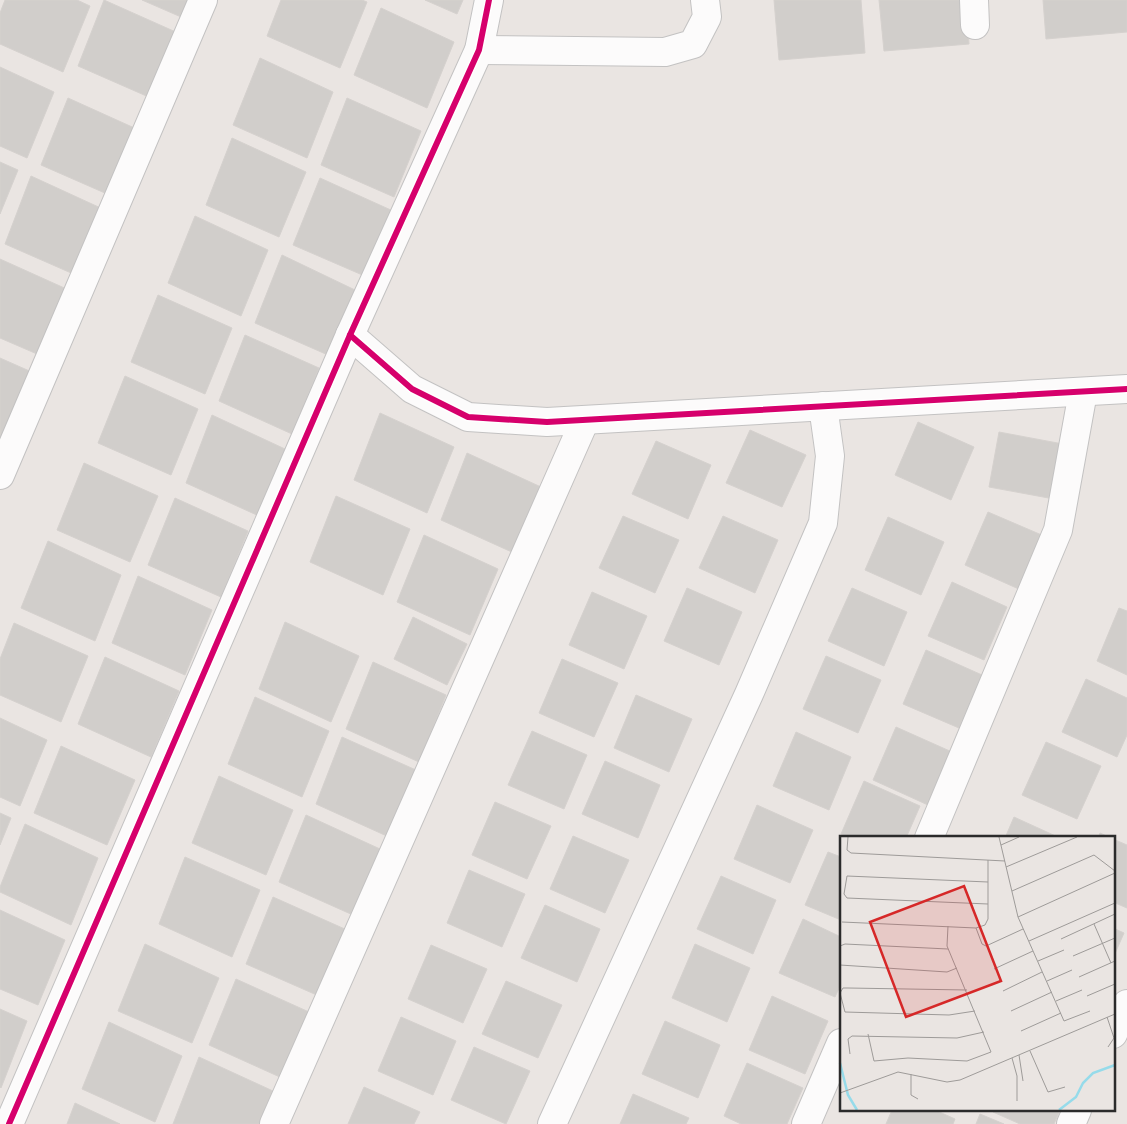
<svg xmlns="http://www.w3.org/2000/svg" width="1127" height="1124" font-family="'Titillium Web',sans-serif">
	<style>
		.building { fill: #d1cecb; stroke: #d5d1ce }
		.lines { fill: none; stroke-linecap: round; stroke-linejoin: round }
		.minor-casing { stroke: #c3c2c2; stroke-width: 30 }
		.minor { stroke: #fcfbfb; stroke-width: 28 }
		.cycleway-casing { stroke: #fff; stroke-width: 9 }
		.cycleway { stroke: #d6006c; stroke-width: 6 }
		.inset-river { fill: none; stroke: #96dbea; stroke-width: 2.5 }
		.inset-road { fill: none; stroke: #9e9b99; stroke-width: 1 }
		.view { fill: #d62828; fill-opacity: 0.15; stroke: #d62828; stroke-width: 2.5 }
		.inset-edge { fill: none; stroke: #2b2b2b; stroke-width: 2.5 }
	</style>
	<rect width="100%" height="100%" fill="#eae5e2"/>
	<!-- building -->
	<g class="building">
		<path d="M5,0h72l13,6 -27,66 -63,-28v-31z"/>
		<path d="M104,0l74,33 -27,65 -73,-32z"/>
		<path d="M142,0h54l-8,20z"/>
		<path d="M281,0h81l5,2 -27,66 -73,-32z"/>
		<path d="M425,0h38l-6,14z"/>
		<path d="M774,0h87l4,53 -86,7z"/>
		<path d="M879,0h87l3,44 -85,7z"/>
		<path d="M1043,0h84v32l-81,7z"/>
		<path d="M381,8l73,34 -27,66 -73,-33z"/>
		<path d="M260,58l73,34 -26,66 -74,-33z"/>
		<path d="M0,67l54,25 -27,66 -27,-12z"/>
		<path d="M68,98l73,33 -27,66 -73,-32z"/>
		<path d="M347,98l74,33 -27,66 -73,-32z"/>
		<path d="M232,138l74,34 -27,65 -73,-32z"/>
		<path d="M0,162l18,8 -18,44z"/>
		<path d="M31,176l74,34 -27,66 -73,-32z"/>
		<path d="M320,178l73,33 -26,66 -74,-32z"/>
		<path d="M195,216l73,34 -27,66 -73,-33z"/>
		<path d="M282,255l73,35 -27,65 -73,-32z"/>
		<path d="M0,259l71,32 -27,66 -44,-19z"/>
		<path d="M158,295l74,33 -27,66 -74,-32z"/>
		<path d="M245,335l74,33 -27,66 -73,-33z"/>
		<path d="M0,358l34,15 -27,66 -7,-3z"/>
		<path d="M125,376l73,33 -27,66 -73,-32z"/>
		<path d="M380,413l74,34 -27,66 -73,-33z"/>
		<path d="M212,415l73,34 -26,67 -73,-33z"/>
		<path d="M918,422l56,25 -23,53 -56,-25z"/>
		<path d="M750,430l56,25 -24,52 -56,-24z"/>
		<path d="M999,432l64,12 -9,55 -65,-12z"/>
		<path d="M656,441l55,24 -23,54 -56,-25z"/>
		<path d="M467,453l74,34 -27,66 -73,-33z"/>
		<path d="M84,463l74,33 -28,66 -73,-32z"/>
		<path d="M336,496l74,33 -27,66 -73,-33z"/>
		<path d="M175,498l73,33 -27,66 -73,-32z"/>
		<path d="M988,512l56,24 -23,54 -56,-25z"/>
		<path d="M623,516l56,24 -24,53 -56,-25z"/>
		<path d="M723,516l55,24 -23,53 -56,-25z"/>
		<path d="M888,517l56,25 -23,53 -56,-25z"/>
		<path d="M424,535l74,34 -28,66 -73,-33z"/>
		<path d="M48,541l73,34 -26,66 -74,-33z"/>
		<path d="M138,576l74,34 -27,65 -73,-32z"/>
		<path d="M952,582l55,25 -23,53 -56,-24z"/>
		<path d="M687,588l55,24 -23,53 -55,-24z"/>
		<path d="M852,588l55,24 -23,54 -56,-25z"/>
		<path d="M592,592l55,24 -23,53 -55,-24z"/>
		<path d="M1119,608l8,3v64l-30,-14z"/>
		<path d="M413,617l54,27 -20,41 -53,-26z"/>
		<path d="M285,622l74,34 -28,66 -72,-33z"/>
		<path d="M14,623l74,33 -27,66 -61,-27v-36z"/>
		<path d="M926,650l56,25 -23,53 -56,-24z"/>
		<path d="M826,656l55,24 -23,53 -55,-24z"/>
		<path d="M105,657l74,34 -28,66 -73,-33z"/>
		<path d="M562,659l56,24 -24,54 -55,-24z"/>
		<path d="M373,662l73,33 -27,67 -73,-33z"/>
		<path d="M1086,679l41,19v37l-10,22 -55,-25z"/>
		<path d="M636,695l56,24 -23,53 -55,-24z"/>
		<path d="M255,697l74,34 -27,66 -74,-33z"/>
		<path d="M0,718l47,22 -27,66 -20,-9z"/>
		<path d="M896,727l56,25 -24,53 -55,-25z"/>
		<path d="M532,731l55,24 -23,54 -56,-24z"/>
		<path d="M796,732l55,25 -22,53 -56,-24z"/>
		<path d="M342,737l74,33 -27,67 -73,-33z"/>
		<path d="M1046,742l55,24 -24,53 -55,-24z"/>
		<path d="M61,746l74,34 -28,65 -73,-32z"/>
		<path d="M605,761l55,24 -22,53 -56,-24z"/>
		<path d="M219,776l74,34 -27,65 -74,-32z"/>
		<path d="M864,781l56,25 -14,32h-57l-8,-4z"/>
		<path d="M495,802l56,24 -24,53 -55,-24z"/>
		<path d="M757,805l56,25 -23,53 -56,-24z"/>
		<path d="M0,813l11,5 -11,27z"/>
		<path d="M306,815l74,34 -27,66 -74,-33z"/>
		<path d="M1014,817l46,21h-55z"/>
		<path d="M25,824l73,34 -27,67 -71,-33v-5z"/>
		<path d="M1100,833l11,5h-13z"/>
		<path d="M573,836l56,24 -24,53 -55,-24z"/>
		<path d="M1113,839l14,6v63l-14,-6z"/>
		<path d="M828,852l13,5v63l-36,-15z"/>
		<path d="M185,857l75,33 -28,67 -73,-33z"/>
		<path d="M469,870l56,24 -23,53 -55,-24z"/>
		<path d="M721,876l55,24 -23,54 -56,-25z"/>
		<path d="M273,897l74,33 -28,66 -73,-32z"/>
		<path d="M545,905l55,24 -23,53 -56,-24z"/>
		<path d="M0,910l65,30 -27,65 -38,-16z"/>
		<path d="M803,919l38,18v47l-6,13 -56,-24z"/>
		<path d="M1113,928l11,5 -11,25z"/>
		<path d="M145,944l74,34 -27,65 -74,-32z"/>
		<path d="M695,944l55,24 -23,54 -55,-24z"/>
		<path d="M431,945l56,24 -24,54 -55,-24z"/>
		<path d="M236,979l73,33 -27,66 -73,-33z"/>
		<path d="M506,981l56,24 -24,53 -56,-24z"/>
		<path d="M772,996l56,25 -23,53 -56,-24z"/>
		<path d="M0,1009l27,12 -26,67 -1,-1z"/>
		<path d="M401,1017l55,24 -23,54 -55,-24z"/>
		<path d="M665,1021l55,24 -22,53 -56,-24z"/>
		<path d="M109,1022l73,34 -27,66 -73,-33z"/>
		<path d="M474,1047l56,24 -24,53 -55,-24z"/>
		<path d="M199,1057l74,34 -14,33h-86z"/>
		<path d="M747,1063l56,25 -16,36h-46l-17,-8z"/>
		<path d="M364,1087l56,25 -6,12h-66z"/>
		<path d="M633,1094l56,24 -3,6h-66z"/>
		<path d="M75,1103l45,21h-53z"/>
		<path d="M892,1110h43l20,9 -2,5h-67z"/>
		<path d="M994,1110h66l-6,14h-34l-27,-12z"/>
		<path d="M980,1114l24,10h-28z"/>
	</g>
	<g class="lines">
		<!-- minor casing -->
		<g class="minor-casing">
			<g id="minor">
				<path d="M974,0l1,25"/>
				<path d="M479,50l186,2 28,-8 14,-27 -2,-17"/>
				<path d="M350,335l62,54 56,28 79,5 580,-33"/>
				<path d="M0,475l203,-475"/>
				<path d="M929,838l129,-308 25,-138"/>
				<path d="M1113,1034l14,-30"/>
				<path d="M9,1124l341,-789 129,-285 10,-50"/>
				<path d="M274,1124l311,-704"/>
				<path d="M552,1124l197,-430 74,-171 7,-67 -7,-50"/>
				<path d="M806,1124l35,-81"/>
				<path d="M1071,1124l6,-14"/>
			</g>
		</g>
		<!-- minor -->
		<use href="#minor" class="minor"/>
		<!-- cycleway casing -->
		<g class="cycleway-casing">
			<g id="cycleway">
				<path d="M350,335l62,54 56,28 79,5 580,-33"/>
				<path d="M9,1124l341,-789 129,-285 10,-50"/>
			</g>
		</g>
		<!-- cycleway -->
		<use href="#cycleway" class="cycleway"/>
	</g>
	<!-- overview -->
	<g transform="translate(840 836)">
		<rect width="275" height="275" fill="#eae5e2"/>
		<path class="inset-river" d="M0,227l8,32 9,15M219,274l17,-13 7,-14 10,-10 22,-8"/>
		<path class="inset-road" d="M8,1l-1,13 4,3 154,8M159,1l19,80 46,104 26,-10M161,9l18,-8M166,31l71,-30M148,46l-141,-6 -3,18 3,4 141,6M172,55l82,-36 21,16M178,81l97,-44M2,86l134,6 9,-3 3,-6v-59M254,88l17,39M136,92l6,16 4,2 37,-17M221,103l54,-25M189,105l86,-38M0,110l5,-2 103,5M233,120l42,-18M198,125l26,-11M0,129l107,7 10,-4M154,133l39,-18M239,141l36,-16M207,145l25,-11M127,154l-119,-2h-5l-3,5 5,19 104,3 26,-4M163,155l39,-19M247,160l28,-12M216,165l26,-11M171,175l41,-19M267,181l7,21 -6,9M181,195l40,-18M28,198l6,27 34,-3 59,3 24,-9 -44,-106 1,-20M190,215l18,41 17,-5M10,218l-2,-15 4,-3 105,2 27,-6M179,219l4,26M172,222l5,18v25M71,238v21l7,4M0,257l58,-21 49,10 13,-2 155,-66"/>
		<path class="view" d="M124,50l37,95 -95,36 -36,-95z"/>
		<rect width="275" height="275" class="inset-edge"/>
	</g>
</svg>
